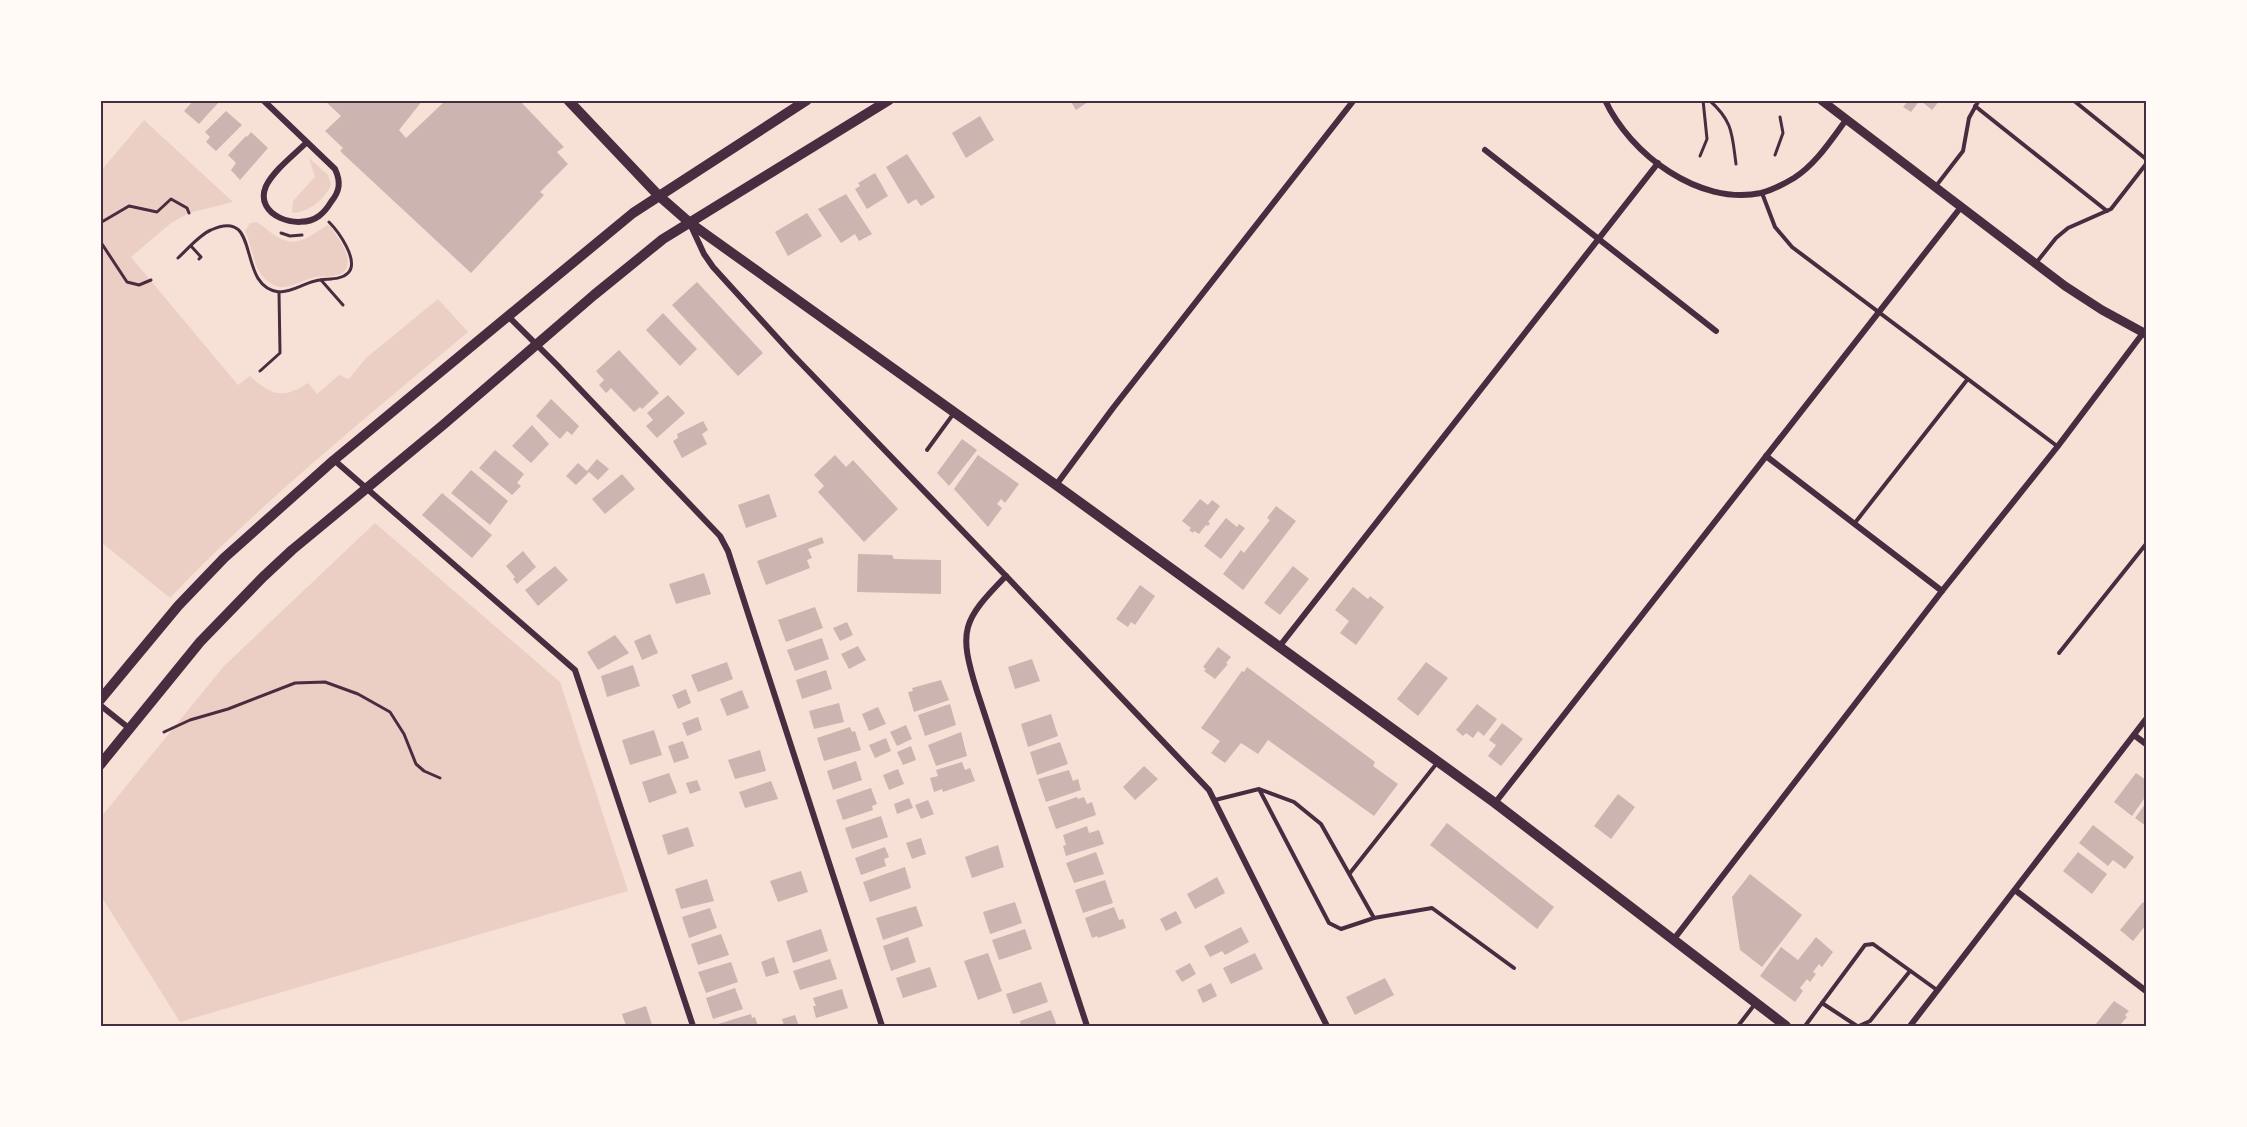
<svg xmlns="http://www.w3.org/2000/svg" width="2247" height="1127" font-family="Literata,serif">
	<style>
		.green { fill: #ebcfc5 }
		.building { fill: #ccb4b1 }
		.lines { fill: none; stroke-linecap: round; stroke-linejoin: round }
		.path { stroke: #4a2c40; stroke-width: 3 }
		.service { stroke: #4a2c40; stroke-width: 4 }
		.minor { stroke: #4a2c40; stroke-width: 6 }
		.tertiary { stroke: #4a2c40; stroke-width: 9 }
		.secondary { stroke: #4a2c40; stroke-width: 10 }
		.neatline { fill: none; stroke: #4a2c40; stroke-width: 2 }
	</style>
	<rect width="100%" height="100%" fill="#f7e1d7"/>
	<!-- green -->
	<g class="green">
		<path d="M144,120l89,82 -44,11 -18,10 -40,34 107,128 12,-9c21,19 32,24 58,7l9,11 22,-19 10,4 17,-21 72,-59 30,33c-102,86 -206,169 -298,266l-69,-56 -1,-370z"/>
		<path d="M309,158l19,17 3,10c-6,14 -23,28 -39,28l1,-12 22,-24z"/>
		<path d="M256,222c7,3 13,10 20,14 21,14 34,-1 52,-11l3,2c7,12 22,28 15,42 -5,9 -22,7 -30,8 -11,2 -21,9 -32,10 -7,1 -15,-4 -20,-9 -11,-11 -12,-33 -19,-47l5,-8z"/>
		<path d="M375,523l185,159 68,209 -448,131 -79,-126v-79l123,-151z"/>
	</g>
	<!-- building -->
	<g class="building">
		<path d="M194,100h23l2,2 -20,22 -15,-13z"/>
		<path d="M324,100h99l-24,30 7,8 40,-38h73l45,47 -7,5 11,12 -28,28 4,3 -73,78 -131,-122 3,-3 -18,-17 16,-15z"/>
		<path d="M1070,100h21l-15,10z"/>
		<path d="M1909,100h11l-9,12 -8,-5z"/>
		<path d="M1920,100h20l-8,10z"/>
		<path d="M226,111l16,14 -26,26 -10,-9 4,-5 -5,-5z"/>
		<path d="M980,116l14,24 -28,18 -14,-25z"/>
		<path d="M251,132l17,16 -28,32 -9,-10 5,-7 -8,-8 18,-19 1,1z"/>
		<path d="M907,154l28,43 -14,9 -5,-7 -8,5 -22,-37z"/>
		<path d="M875,173l13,23 -21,13 -12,-20 5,-3 -2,-3z"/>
		<path d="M846,194l26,40 -13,7 -4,-7 -14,9 -23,-34z"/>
		<path d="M807,213l15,23 -34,20 -13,-24z"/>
		<path d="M697,282l66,71 -25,23 -66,-71z"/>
		<path d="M663,313l34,36 -17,17 -34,-36z"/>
		<path d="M619,350l40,43 -17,16 -2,-2 -6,5 -23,-24 -5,5 -7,-8 5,-5 -8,-9z"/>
		<path d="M668,395l17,18 -28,25 -11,-12 7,-6 -6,-7z"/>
		<path d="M551,399l28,27 -7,9 -5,-4 -7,8 -24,-23z"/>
		<path d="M703,421l5,9 -6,4 5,10 -25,14 -9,-17 5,-3 -1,-4z"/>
		<path d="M532,425l17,19 -18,19 -19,-17z"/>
		<path d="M962,439l15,11 -28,36 -12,-13z"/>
		<path d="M495,450l29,24 -7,9 4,3 -9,9 -33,-27z"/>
		<path d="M835,455l11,12 7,-7 45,49 -34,33 -46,-50 6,-6 -10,-11z"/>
		<path d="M978,455l41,29 -14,19 -4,-4 -4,5 5,4 -14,19 -34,-38z"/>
		<path d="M597,459l12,10 -11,11 -9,-8 -13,13 -10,-9 12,-13 9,8z"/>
		<path d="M471,470l37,31 -18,24 -39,-32z"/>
		<path d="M622,474l13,15 -30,25 -13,-15z"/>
		<path d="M442,493l50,42 -20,23 -50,-43z"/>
		<path d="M769,494l8,23 -31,11 -8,-23z"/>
		<path d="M1200,499l8,6 4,-5 8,6 -12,16 2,1 -2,3 -2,-1 -7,9 -5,-3 -1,2 -4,-3 2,-2 -9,-7z"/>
		<path d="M1276,506l20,15 -53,69 -20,-16 18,-24 3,3 26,-33 -3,-2z"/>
		<path d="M1226,518l11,9 2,-3 6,4 -24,31 -17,-13z"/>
		<path d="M822,537l2,6 -16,6 4,9 -5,2 3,8 -44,17 -9,-24z"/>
		<path d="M523,551l13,16 -19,17 -4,-5 2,-2 -9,-11z"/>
		<path d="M858,554l34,1 2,4 47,1v34l-84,-2z"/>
		<path d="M555,566l13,14 -30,26 -13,-16z"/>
		<path d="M1293,566l16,13 -29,36 -16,-12z"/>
		<path d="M704,573l7,21 -35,10 -7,-20z"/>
		<path d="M1140,585l15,11 -20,29 -4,-3 -3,5 -12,-8z"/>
		<path d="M1353,587l15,12 2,-3 14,11 -28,38 -16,-12 9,-12 -14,-11z"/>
		<path d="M815,607l8,21 -37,14 -8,-22z"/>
		<path d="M847,622l6,13 -13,6 -7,-13z"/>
		<path d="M650,634l8,19 -16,7 -8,-19z"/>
		<path d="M615,635l14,18 -31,17 -11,-18z"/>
		<path d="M822,638l7,21 -34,12 -8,-21z"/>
		<path d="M858,646l8,14 -17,9 -8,-15z"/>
		<path d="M1218,647l13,10 -5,6 2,1 -13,15 -11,-8 2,-2 -3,-2z"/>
		<path d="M1032,659l8,22 -25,8 -7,-22z"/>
		<path d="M727,662l6,17 -35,13 -7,-17z"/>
		<path d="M1426,662l22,16 -30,38 -21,-17z"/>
		<path d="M633,665l7,21 -33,11 -6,-21z"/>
		<path d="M1247,667l128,95 -2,4 25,18 -24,32 -106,-76 -10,14 -17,-11 -16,20 -14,-10 9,-12 -19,-13 41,-57 2,1z"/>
		<path d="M826,670l6,19 -30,10 -6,-19z"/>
		<path d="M941,680l8,20 -35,12 -6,-20 5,-1 -1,-3z"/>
		<path d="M686,689l5,14 -13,6 -6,-14z"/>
		<path d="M742,690l7,18 -22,8 -7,-17z"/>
		<path d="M839,703l5,19 -30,7 -5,-18z"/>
		<path d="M950,704l6,21 -31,11 -7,-21z"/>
		<path d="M1477,704l20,15 -13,17 -6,-5 -5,7 -7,-5 -3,3 -7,-6z"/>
		<path d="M878,707l8,17 -17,7 -7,-17z"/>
		<path d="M1051,714l7,22 -30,11 -7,-23z"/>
		<path d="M698,717l4,13 -15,6 -5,-13z"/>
		<path d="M1502,723l21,16 -22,27 -13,-10 8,-11 -7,-5z"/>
		<path d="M906,725l6,14 -15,7 -7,-14z"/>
		<path d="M850,727l2,5 3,-1 6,19 -37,11 -7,-23z"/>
		<path d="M654,730l8,25 -32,10 -8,-25z"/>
		<path d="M961,732l6,24 -31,10 -8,-21z"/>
		<path d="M886,738l5,13 -16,7 -6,-13z"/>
		<path d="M683,741l6,17 -15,5 -6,-17z"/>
		<path d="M1060,742l8,22 -31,11 -7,-23z"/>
		<path d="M911,746l5,14 -13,5 -6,-13z"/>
		<path d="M760,750l6,21 -31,8 -7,-19z"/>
		<path d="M856,761l6,19 -29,10 -6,-19z"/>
		<path d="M962,762l3,8 5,-2 5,13 -32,11 -1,-3 -8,3 -4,-14 8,-2 -2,-6z"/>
		<path d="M1144,766l14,13 -23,21 -12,-13z"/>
		<path d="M898,769l6,15 -15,6 -6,-15z"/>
		<path d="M1069,770l4,11 5,-2 3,11 -35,12 -8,-23z"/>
		<path d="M669,773l8,20 -28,10 -7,-21z"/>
		<path d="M2136,773l10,7v16l-14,20 -18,-14z"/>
		<path d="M697,780l4,10 -11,4 -4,-11z"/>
		<path d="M771,781l7,18 -33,9 -6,-16z"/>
		<path d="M871,788l6,16 -5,2 1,4 -30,10 -7,-20z"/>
		<path d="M1618,794l17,13 -24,32 -17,-13z"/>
		<path d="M1077,797l1,2 6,-2 3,7 5,-2 4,13 -40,14 -8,-22z"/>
		<path d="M909,798l4,10 -16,6 -3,-10z"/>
		<path d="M928,800l6,14 -13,5 -6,-14z"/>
		<path d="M2146,803v23l-11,-8z"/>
		<path d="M881,816l7,21 -36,12 -7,-21z"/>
		<path d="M1447,823l107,84 -17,22 -107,-84z"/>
		<path d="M2093,825l41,32 -9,12 -12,-9 -5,6 -29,-23z"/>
		<path d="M1087,826l2,7 10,-3 5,14 -38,12 -3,-10 3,-1 -3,-10z"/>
		<path d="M688,827l6,19 -26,9 -6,-20z"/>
		<path d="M921,838l5,16 -14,5 -6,-16z"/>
		<path d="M998,845l6,22 -32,11 -7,-21z"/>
		<path d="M885,847l4,10 -5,2 2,7 -25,9 -6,-17z"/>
		<path d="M1096,852l8,22 -30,9 -8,-20z"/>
		<path d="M2078,852l29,22 -15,20 -29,-23z"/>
		<path d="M905,867l6,21 -41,14 -7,-20z"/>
		<path d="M801,871l7,21 -30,10 -8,-21z"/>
		<path d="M1750,874l52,41 -40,52 -22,-17 -8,-53z"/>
		<path d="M1217,877l8,16 -30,16 -8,-15z"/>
		<path d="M707,879l7,22 -33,8 -6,-20z"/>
		<path d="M1105,880l8,23 -30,10 -8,-23z"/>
		<path d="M1015,902l7,21 -32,11 -7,-22z"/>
		<path d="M2143,902l3,3v20l-13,16 -13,-11z"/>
		<path d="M916,906l7,20 -40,14 -7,-22z"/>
		<path d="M1114,907l5,13 4,-1 3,9 -28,10 -1,-2 -5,2 -7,-20z"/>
		<path d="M710,908l7,20 -28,10 -7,-21z"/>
		<path d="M1176,911l6,12 -16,8 -6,-12z"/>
		<path d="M1241,927l8,15 -24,13 -3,-4 -12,6 -6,-11z"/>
		<path d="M821,929l7,22 -35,12 -7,-22z"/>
		<path d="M1025,929l7,20 -33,11 -7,-20z"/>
		<path d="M721,934l8,21 -31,10 -7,-21z"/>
		<path d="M908,937l8,25 -25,9 -8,-25z"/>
		<path d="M1816,937l17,15 -11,15 -3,-3 -6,8 3,2 -6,8 -3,-3 -7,9 3,3 -8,11 -35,-26 21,-29 17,13z"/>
		<path d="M988,953l14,38 -24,9 -14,-39z"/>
		<path d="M1255,953l8,16 -32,15 -8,-16z"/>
		<path d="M774,957l5,16 -13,4 -5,-15z"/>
		<path d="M830,959l7,20 -37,11 -7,-19z"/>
		<path d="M731,962l7,20 -32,11 -8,-21z"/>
		<path d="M1190,963l6,11 -14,8 -7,-11z"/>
		<path d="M930,967l7,20 -34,11 -7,-20z"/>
		<path d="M1385,978l9,17 -39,20 -9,-18z"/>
		<path d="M1041,982l7,20 -35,12 -7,-20z"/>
		<path d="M1211,983l6,13 -14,7 -6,-13z"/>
		<path d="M735,988l8,21 -30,10 -7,-21z"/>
		<path d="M842,989l6,19 -32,10 -3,-12h3l-3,-8z"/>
		<path d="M2114,1001l15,10 -4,4 2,2 -8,9h-23l-1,-1z"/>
		<path d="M646,1006l6,19 -26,1 -4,-12z"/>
		<path d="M1051,1010l6,16h-36l-1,-5z"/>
		<path d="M751,1014l1,4 3,-1 3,9h-39l-1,-2z"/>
		<path d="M795,1015l4,11h-15l-2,-7z"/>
	</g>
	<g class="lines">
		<!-- path -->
		<g class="path">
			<path d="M1709,100c24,21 23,34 27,64"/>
			<path d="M1775,155l8,-22 -3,-16"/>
			<path d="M1700,156l7,-17 -4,-39"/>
			<path d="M100,223l29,-17 28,6 14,-13 16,9 2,5"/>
			<path d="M281,233l9,3 12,-1"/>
			<path d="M100,241l27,41 12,3 12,-5"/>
			<path d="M191,246l10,11 -2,2"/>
			<path d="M178,258c10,-9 21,-23 33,-28 52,-24 24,57 68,62"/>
			<path d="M321,280l22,25"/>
			<path d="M260,371l20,-18 -1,-61c14,0 23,-8 36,-11 10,-3 25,0 33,-8 12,-12 -10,-42 -19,-51"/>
			<path d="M164,732l26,-12 38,-11 67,-26 30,-1 33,12 32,18 14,22 12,30 8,7 16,7"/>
		</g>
		<!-- service -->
		<g class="service">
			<path d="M2073,100l73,59"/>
			<path d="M1975,106l132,105"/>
			<path d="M1936,186l27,-35 6,-33 10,-18"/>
			<path d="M1762,193l13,34 17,20 265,199"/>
			<path d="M2036,263l20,-25 12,-10 43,-19 35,-45"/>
			<path d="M927,450l27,-37"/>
			<path d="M1854,524l113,-144"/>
			<path d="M2059,653l87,-109"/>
			<path d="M1215,800l44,-11 70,134 12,6 33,-11 -53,-94 -27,-22 -35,-13"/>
			<path d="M1350,873l87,-110"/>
			<path d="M1374,918l58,-10 82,60"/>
			<path d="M1822,1003l35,23"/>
			<path d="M1738,1026l17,-22"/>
			<path d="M1805,1026l60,-81 8,-1 64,46"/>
			<path d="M1859,1026l11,-5 40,-50"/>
		</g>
		<!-- minor -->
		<g class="minor">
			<path d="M263,100l72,69c6,13 5,22 -4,33 -3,5 -8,11 -12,14 -20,15 -66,0 -53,-30 8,-16 28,-31 41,-44"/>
			<path d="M1605,100c25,54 94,106 156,93 12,-3 23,-9 33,-15 22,-14 37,-38 52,-58"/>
			<path d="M1485,150l231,181"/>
			<path d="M691,226l13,28 9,13 80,88 213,221 203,214 118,236"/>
			<path d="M508,316l49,49 163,171 8,15 18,56 136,419"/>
			<path d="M1766,456l176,135"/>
			<path d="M334,460l241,210 118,356"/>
			<path d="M1056,485l57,-77 241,-308"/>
			<path d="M1006,576c-44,45 -48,54 -29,115l110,335"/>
			<path d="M1279,647l379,-484"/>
			<path d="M100,705l30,24"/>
			<path d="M2134,735l12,9"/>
			<path d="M1495,803l466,-596"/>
			<path d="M2015,890l131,101"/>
			<path d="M1674,939l268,-348 116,-145 85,-113"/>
			<path d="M1910,1026l236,-307"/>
		</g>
		<!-- tertiary -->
		<path class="tertiary" d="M1821,100l244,186 37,24 44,24"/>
		<!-- secondary -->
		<g class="secondary">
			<path d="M568,100l90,95 32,28 366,262 439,318 291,223"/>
			<path d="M100,700l78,-94 46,-48 110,-98 299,-247 174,-113"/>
			<path d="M100,765l100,-123 63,-65 29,-27 151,-125 151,-130 69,-56 226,-139"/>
		</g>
	</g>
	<!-- border -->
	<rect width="2247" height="1127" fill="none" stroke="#fffaf5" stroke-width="204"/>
	<rect x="102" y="102" width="2043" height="923" class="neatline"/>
</svg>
